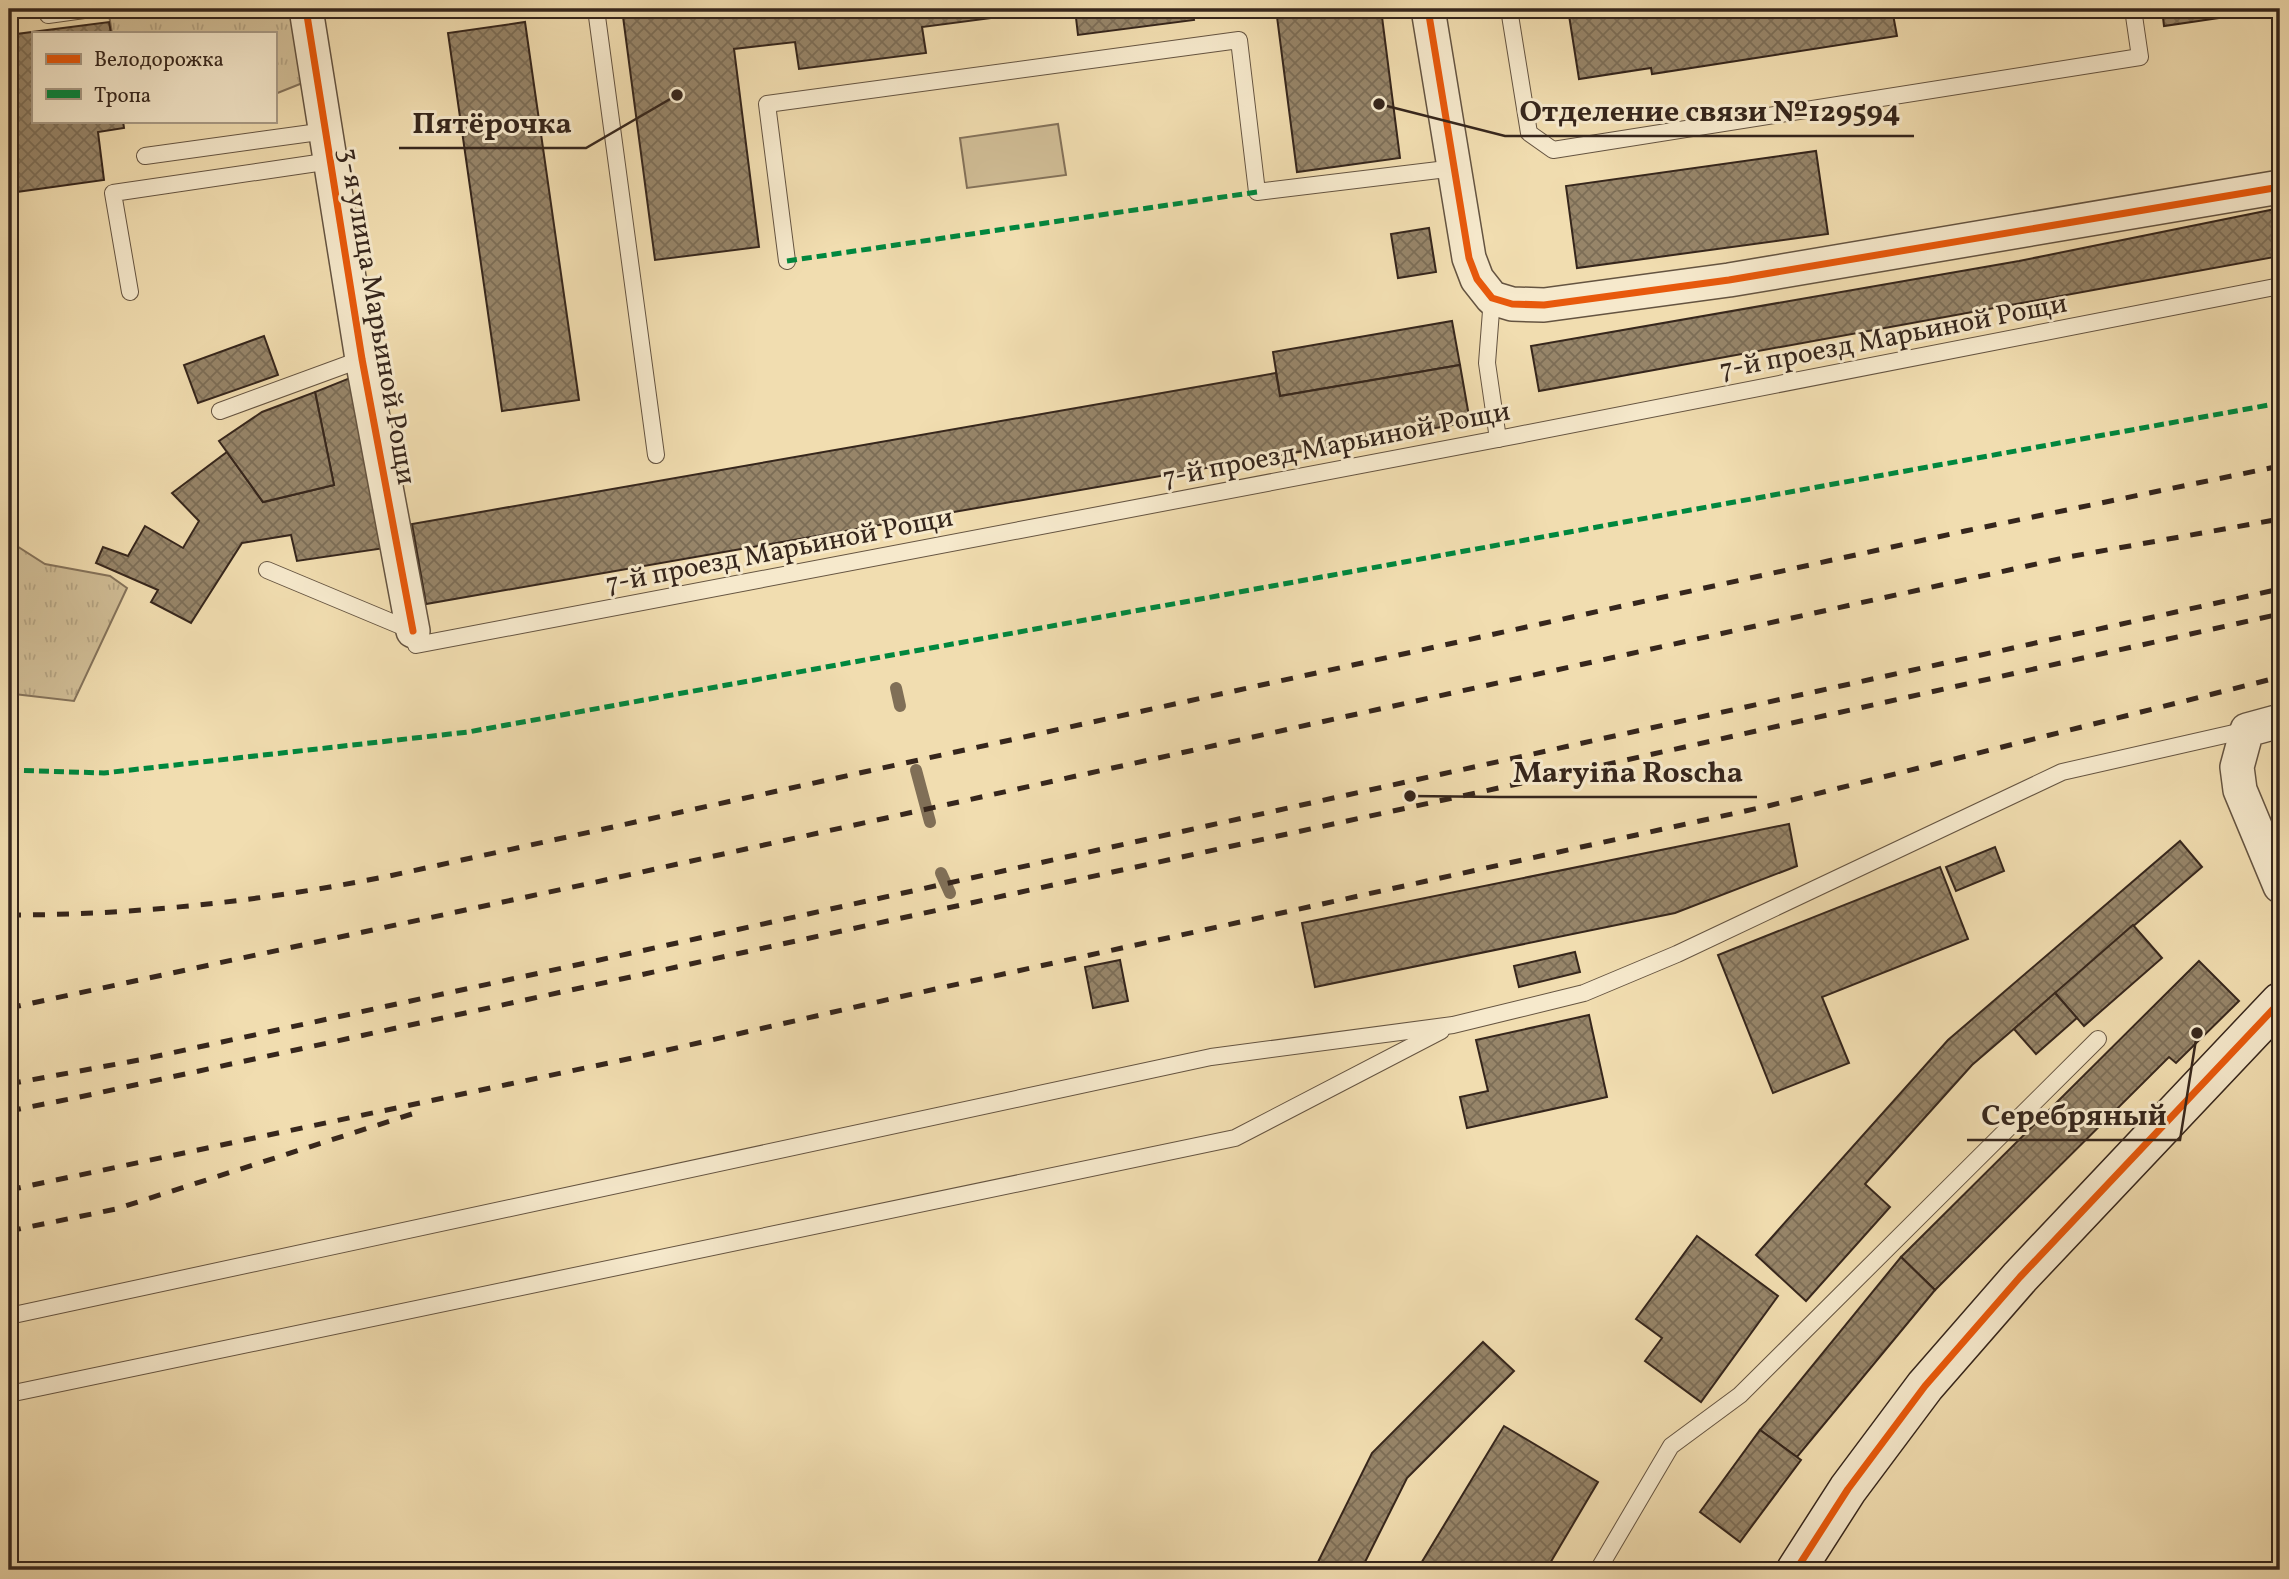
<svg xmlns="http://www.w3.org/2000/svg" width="2289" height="1579" font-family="Vollkorn,serif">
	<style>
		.grass { fill: url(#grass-tufts); stroke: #84725a; stroke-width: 2 }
		.green { fill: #d1be97; stroke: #84725a; stroke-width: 2 }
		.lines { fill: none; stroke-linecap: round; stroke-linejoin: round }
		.stream { stroke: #806f57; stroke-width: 12 }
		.building { fill: url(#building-cross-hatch); stroke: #36261c; stroke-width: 2 }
		.lane-casing { stroke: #655441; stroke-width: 18 }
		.street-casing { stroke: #655441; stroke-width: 36 }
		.secondary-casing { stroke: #36261c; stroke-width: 41 }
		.lane { stroke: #f6e9cc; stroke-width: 16 }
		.street { stroke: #f6e9cc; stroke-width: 33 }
		.secondary { stroke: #f6e9cc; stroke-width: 38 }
		.rail { stroke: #36261c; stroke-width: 5; stroke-dasharray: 12 12; stroke-linecap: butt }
		.quiet { stroke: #00873e; stroke-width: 5; stroke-dasharray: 10 5; stroke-linecap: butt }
		.cycleway-casing { stroke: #f6e9cc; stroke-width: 11 }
		.cycleway { stroke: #e8590c; stroke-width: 7 }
		.labels { text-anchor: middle; stroke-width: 6; stroke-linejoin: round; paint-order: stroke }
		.street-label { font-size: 28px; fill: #36261c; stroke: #f6e9cc }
		.leader { fill: none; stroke: #36261c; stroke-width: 2.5 }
		.callout-dot { fill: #36261c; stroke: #f6e9cc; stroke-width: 2.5 }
		.callout-label { font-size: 30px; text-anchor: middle; font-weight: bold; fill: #36261c; stroke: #f6e9cc; stroke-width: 6; stroke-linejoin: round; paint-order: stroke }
	</style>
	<defs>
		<pattern id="grass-tufts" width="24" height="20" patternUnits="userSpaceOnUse" patternTransform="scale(1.75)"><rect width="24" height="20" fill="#d1be97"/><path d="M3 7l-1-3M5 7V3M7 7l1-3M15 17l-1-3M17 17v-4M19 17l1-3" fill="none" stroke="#b4a382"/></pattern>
		<pattern id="building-cross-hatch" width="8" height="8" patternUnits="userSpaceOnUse" patternTransform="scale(1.75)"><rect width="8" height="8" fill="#978569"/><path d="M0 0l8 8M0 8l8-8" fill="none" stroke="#7c6d56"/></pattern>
	</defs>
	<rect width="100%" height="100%" fill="#f1ddb0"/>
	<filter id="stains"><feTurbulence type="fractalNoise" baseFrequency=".00286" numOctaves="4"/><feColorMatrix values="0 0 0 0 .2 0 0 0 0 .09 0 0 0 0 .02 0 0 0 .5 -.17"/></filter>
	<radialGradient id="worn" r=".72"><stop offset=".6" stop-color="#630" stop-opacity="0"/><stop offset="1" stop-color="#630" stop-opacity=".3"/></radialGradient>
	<!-- grass -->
	<g class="grass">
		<path d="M108,9h184l13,73 -30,12v-61h-163z"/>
		<path d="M9,541l36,23 65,12 17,12 -53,113 -60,-7 -5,-3z"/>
	</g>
	<!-- green -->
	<path class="green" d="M1058,124l8,51 -99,13 -7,-50z"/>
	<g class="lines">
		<!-- stream -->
		<g class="stream">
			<path d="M896,688l4,18"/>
			<path d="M916,770l14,52"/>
			<path d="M941,873l9,20"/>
		</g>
	</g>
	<!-- building -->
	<g class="building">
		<path d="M622,9h437l-137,18 4,26 -127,16 -4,-27 -61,7 25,198 -104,13z"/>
		<path d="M1075,9h117l2,11 -116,15z"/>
		<path d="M1276,9h105l19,149 -103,14z"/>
		<path d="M1568,9h324l5,27 -245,38 -1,-6 -72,11z"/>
		<path d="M2162,9h77l1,6 -76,11z"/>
		<path d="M109,22l2,11h-78v88h90l1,7 -26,4 6,48 -95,13v-158z"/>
		<path d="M525,22l54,378 -77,11 -54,-378z"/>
		<path d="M1816,151l12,83 -251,34 -11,-82z"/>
		<path d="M2280,208v48l-741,135 -8,-45 488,-85z"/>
		<path d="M1429,228l7,44 -38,6 -7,-44z"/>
		<path d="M1452,321l8,44 -180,31 -7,-44z"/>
		<path d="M264,336l14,39 -80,28 -14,-38z"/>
		<path d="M1460,365l10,57 -1044,182 -14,-80 864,-151 4,23z"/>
		<path d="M350,378l35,170 -88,13 -6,-26 -49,8 -51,80 -40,-21 7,-12 -62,-27 7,-16 25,9 17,-30 38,22 16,-27 -27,-28 55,-41 36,50 71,-17 -19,-93z"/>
		<path d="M315,392l19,93 -71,17 -44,-61 43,-29z"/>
		<path d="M1789,824l8,42 -122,47 -360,74 -13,-64z"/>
		<path d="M2180,841l22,26 -230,198 -107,119 25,23 -84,94 -50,-46 192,-215z"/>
		<path d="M1995,847l9,24 -48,20 -10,-24z"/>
		<path d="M1940,867l28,72 -146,58 27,66 -76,30 -55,-138z"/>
		<path d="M2133,925l29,33 -78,68 -29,-33z"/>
		<path d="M1575,952l5,20 -61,15 -5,-21z"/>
		<path d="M1120,960l8,41 -35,7 -8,-41z"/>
		<path d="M2199,961l40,40 -63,62 -7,-6 -234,233 -34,-33z"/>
		<path d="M2055,993l22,25 -41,36 -22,-25z"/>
		<path d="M1589,1015l18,82 -140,31 -7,-31 28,-6 -12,-51z"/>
		<path d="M1697,1236l81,60 -77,106 -56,-41 17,-23 -26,-19z"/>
		<path d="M1901,1257l34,33 -138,167 -37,-27z"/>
		<path d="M1483,1342l31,29 -107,107 -46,92h-47l58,-117z"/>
		<path d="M1504,1426l94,56 -52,88h-129z"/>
		<path d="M1760,1430l41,30 -61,82 -40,-30z"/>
	</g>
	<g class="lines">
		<!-- lane casing -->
		<g class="lane-casing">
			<g id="lane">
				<path d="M47,9l1,6 43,-6"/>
				<path d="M596,9l60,446"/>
				<path d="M1509,9l20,124 24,17 587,-93 -7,-48"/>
				<path d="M145,156l181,-25"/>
				<path d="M787,261l-20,-157 472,-64 18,152 198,-24"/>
				<path d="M130,292l-17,-99 218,-32"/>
				<path d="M1492,298l-5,65 11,76"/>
				<path d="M220,411l142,-52"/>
				<path d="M267,570l146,61 3,14 1082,-206 782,-153"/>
				<path d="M9,1316l1202,-259 242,-32 131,-32 93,-39 385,-182 185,-42"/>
				<path d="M9,1394l1226,-256 206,-107"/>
				<path d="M1598,1570l73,-124 69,-51 358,-356"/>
			</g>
		</g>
		<!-- street casing -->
		<g class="street-casing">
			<g id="street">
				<path d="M306,9l56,350 51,272"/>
				<path d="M1428,9l41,249 8,21 15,19 20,6 32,1 185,-25 551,-93"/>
				<path d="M2280,721l-33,9 -10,37 3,23 40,96"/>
			</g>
		</g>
		<!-- secondary casing -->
		<g class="secondary-casing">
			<path id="secondary" d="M1796,1570l52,-81 77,-103 95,-109 260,-275"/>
		</g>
		<!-- lane -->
		<use href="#lane" class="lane"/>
		<!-- street -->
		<use href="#street" class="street"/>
		<!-- secondary -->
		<use href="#secondary" class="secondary"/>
		<!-- rail -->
		<g class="rail">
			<path d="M9,915c127,0 255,-14 380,-39l1576,-345 315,-65"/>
			<path d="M9,1008l601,-129 1458,-322 212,-38"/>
			<path d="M9,1084l130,-24 488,-106 1653,-365"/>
			<path d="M9,1111l66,-13 1520,-331 685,-153"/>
			<path d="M9,1190l628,-133 262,-60 869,-191 512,-129"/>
			<path d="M9,1231l107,-22 299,-96"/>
		</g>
		<!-- quiet -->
		<g class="quiet">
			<path d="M787,261l470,-69"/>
			<path d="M9,770l95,3 364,-41 1812,-329"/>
		</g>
		<!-- cycleway casing -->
		<g class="cycleway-casing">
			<g id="cycleway">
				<path d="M306,9l56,350 51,272"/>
				<path d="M1428,9l41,249 8,21 15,19 20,6 32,1 185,-25 551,-93"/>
				<path d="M1796,1570l52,-81 77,-103 95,-109 260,-275"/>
			</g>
		</g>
		<!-- cycleway -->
		<use href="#cycleway" class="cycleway"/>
	</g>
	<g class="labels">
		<!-- street labels -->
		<g class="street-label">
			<text transform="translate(379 316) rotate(80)" y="10">3-я улица Марьиной Рощи</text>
			<text transform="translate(1893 335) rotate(-11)" y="10">7-й проезд Марьиной Рощи</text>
			<text transform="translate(1336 443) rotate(-11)" y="10">7-й проезд Марьиной Рощи</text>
			<text transform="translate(779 549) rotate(-11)" y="10">7-й проезд Марьиной Рощи</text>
		</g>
	</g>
	<!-- callouts -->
	<path class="leader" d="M1379 104L1505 136H1914M677 95L586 148H399M1410 796L1499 797H1757M2197 1033L2180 1140H1967"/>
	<g class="callout-dot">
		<circle cx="1379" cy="104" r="7"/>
		<circle cx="677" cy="95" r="7"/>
		<circle cx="1410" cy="796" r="7"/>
		<circle cx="2197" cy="1033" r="7"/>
	</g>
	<g class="callout-label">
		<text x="1710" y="121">Отделение связи №129594</text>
		<text x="492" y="133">Пятёрочка</text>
		<text x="1628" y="782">Maryina Roscha</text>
		<text x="2074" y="1125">Серебряный</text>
	</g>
	<!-- margin -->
	<rect width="2289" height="1579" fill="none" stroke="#f1ddb0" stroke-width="35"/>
	<rect x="10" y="10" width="2268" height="1558" fill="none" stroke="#36261c" stroke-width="3.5"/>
	<rect x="18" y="18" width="2254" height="1544" fill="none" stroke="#36261c" stroke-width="2"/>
	<!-- legend -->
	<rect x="32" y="32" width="245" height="91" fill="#f6e9cc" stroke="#a99b86" stroke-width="2"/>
	<rect x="46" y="54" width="35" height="10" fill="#e8590c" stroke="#a99b86" stroke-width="2"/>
	<text x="94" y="66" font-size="21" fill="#36261c">Велодорожка</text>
	<rect x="46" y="89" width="35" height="10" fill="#00873e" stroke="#a99b86" stroke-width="2"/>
	<text x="94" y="102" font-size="21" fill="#36261c">Тропа</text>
	<rect width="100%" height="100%" filter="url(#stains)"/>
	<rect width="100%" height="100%" fill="url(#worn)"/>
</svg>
